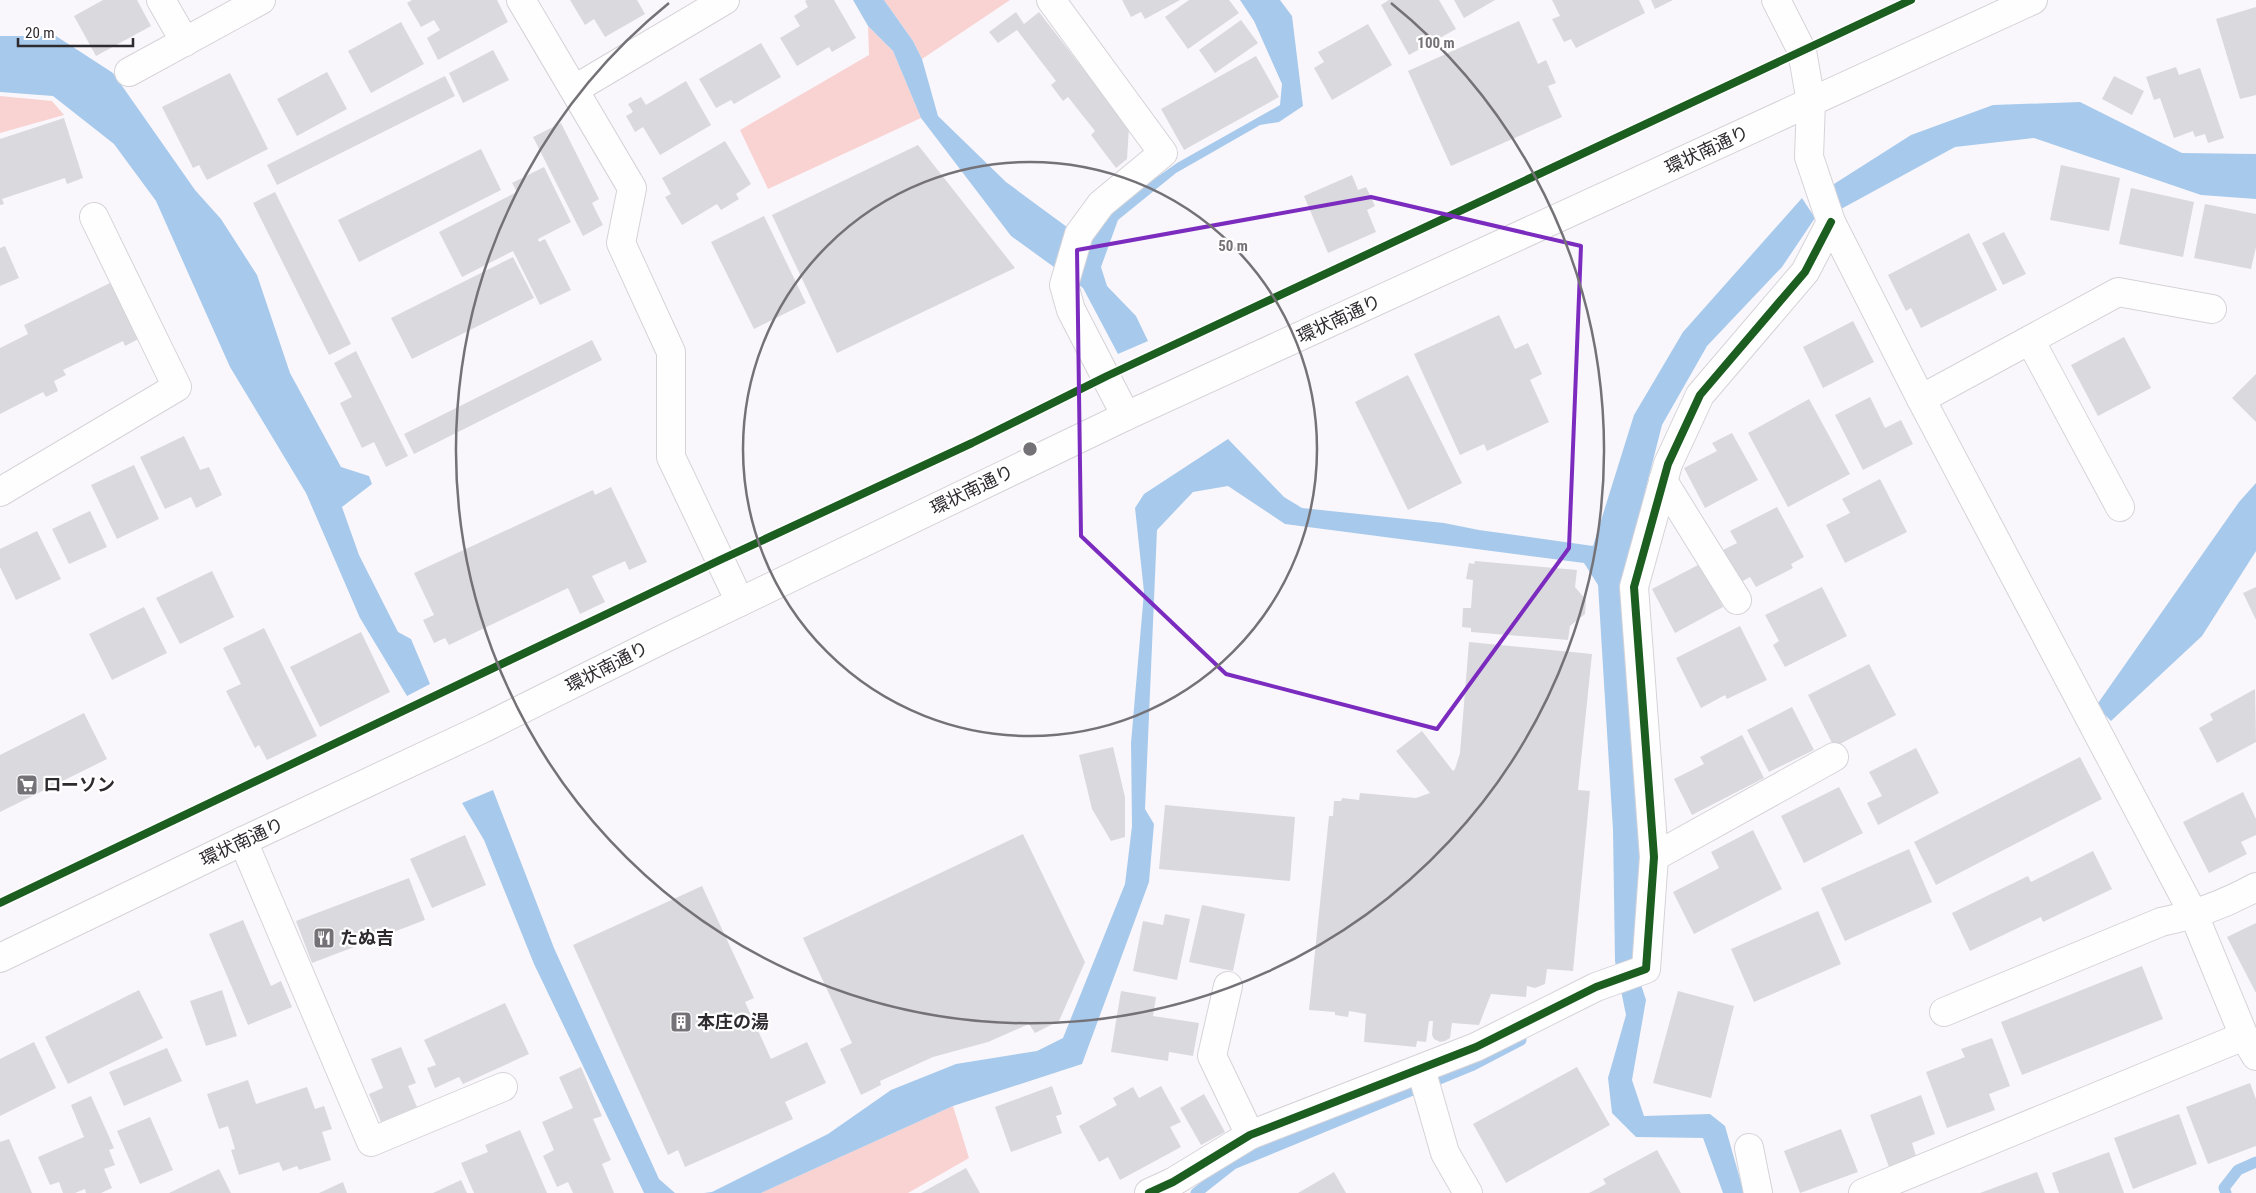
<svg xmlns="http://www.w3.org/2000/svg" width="2256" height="1193" font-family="'Roboto Condensed','Noto Sans JP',sans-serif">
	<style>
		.green { fill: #f9d2d2 }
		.water { fill: #a7caec }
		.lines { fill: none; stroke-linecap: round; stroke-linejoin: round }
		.stream { stroke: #a7caec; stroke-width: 11 }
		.building { fill: #dad9de }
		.minor-casing { stroke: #d6d3d8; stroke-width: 30 }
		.highway-casing { stroke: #d6d3d8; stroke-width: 30 }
		.minor { stroke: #fefeff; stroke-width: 28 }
		.highway { stroke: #fefeff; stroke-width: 28 }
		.cycleway-casing { stroke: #fff; stroke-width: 11 }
		.cycleway { stroke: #1b5e20; stroke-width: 8 }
		.marked { fill: none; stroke: #7b2cbf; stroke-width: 4; stroke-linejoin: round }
		.ring { fill: none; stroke: #757277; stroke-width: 2.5 }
		.labels { text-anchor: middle; stroke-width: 4.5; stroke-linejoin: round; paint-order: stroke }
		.street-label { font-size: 18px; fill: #2e2b2f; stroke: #fff }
		.poi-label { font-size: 18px; font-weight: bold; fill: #2e2b2f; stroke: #fff; text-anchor: start }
		.centre { fill: #757277; stroke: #fff; stroke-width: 2.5 }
		.ring-label { font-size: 15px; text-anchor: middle; font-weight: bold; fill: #757277; stroke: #fff; stroke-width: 4.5; stroke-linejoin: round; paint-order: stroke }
	</style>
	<rect width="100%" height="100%" fill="#faf7fc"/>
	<!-- green -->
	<g class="green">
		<path d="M884,0h126l-88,59 -9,-18z"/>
		<path d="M868,26l25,25 28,67 -153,71 -28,-59 129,-75z"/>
		<path d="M0,96l52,5 12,14 -64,18z"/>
		<path d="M953,1106l16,52 -61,35h-147z"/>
	</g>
	<!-- water -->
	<g class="water">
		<path d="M853,0h31l29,41 9,18 16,57 68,66 84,62 19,-33 68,-48 103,-58 2,-21 -28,-63 -14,-21h40l12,16 11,90 -24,16 -19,3 -84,48 -58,47 -17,47 6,19 29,30 12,25 -30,13 -35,-66 -72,-52 -90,-118 -28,-67 -25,-25z"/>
		<path d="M0,36h56l57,37 82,117 26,29 36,56 33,98 51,94 28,9 3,8 -30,23 17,48 39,77 13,7 19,45 -23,12 -47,-78 -54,-125 -76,-126 -74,-166 -42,-57 -61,-48 -53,-4z"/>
		<path d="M2080,102l102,51 74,1v45l-55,-4 -167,-57 -79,9 -114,62 -7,-25 77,-49 82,-30z"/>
		<path d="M1802,198l13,20 -33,49 -75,79 -45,79 -40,157 23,274 -11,107 12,37 -14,80 12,36 66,-2 15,12 19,67h-21l-20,-55 -67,-1 -24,-24 -4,-35 18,-63 -11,-54 -2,-131 -15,-245 -14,-22 -299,-39 -57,-38 -35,6 -36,38 -12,279 9,15 -5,58 -67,182 -129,42 -192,87h-57l8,-1 116,-58 63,-44 65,-26 81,-13 26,-13 62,-154 7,-58 -1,-83 13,-151 -9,-84 9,-14 84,-55 56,58 18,11 142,15 35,7 114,16 41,-131 49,-83z"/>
		<path d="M2256,483v68l-54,85 -91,85 -15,-15 143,-204z"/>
		<path d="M493,790l61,158 105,231 16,14h-31l-110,-229 -50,-124 -22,-37z"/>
	</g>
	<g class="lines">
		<!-- stream -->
		<g class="stream">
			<path d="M1196,1193l37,-29 238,-98 50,-26"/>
			<path d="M2226,1193l-2,-5 14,-18 18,-8"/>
		</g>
	</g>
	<!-- building -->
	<g class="building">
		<path d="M103,0h34l14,26 -55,30 -22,-40z"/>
		<path d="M412,0h85l11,22 -70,38 -11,-22 13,-8 -6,-10 -13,7 -14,-24z"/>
		<path d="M570,0h67l8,14 -40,23 -11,-18 -9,6z"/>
		<path d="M807,0h27l22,38 -24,14 -3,-5 -32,19 -17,-28 20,-12 -6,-10 14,-9 -3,-6z"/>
		<path d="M1122,0h58l-35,19 -4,-7 -10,5z"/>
		<path d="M1189,0h40l10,13 -51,36 -23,-32z"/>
		<path d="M1389,0h50l17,29 -47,26 -28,-50z"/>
		<path d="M1454,0h41l-31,18z"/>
		<path d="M1552,0h87l6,13 -69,35 -5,-9 -7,3 -12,-23 8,-3z"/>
		<path d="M1651,0h22l-18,9z"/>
		<path d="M2256,7v88l-16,4 -24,-80z"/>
		<path d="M1016,12l8,12 15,-12 90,116 -2,31 -11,9 -25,-33 4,-4 -27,-34 -5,4 -12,-16 5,-4 -39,-51 -19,13 -9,-11z"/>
		<path d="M1241,20l17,23 -43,30 -16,-23z"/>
		<path d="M1519,21l19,43 8,-4 10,23 -8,3 14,31 -111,49 -43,-95z"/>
		<path d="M401,22l23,42 -53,29 -23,-42z"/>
		<path d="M1368,24l24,41 -60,35 -18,-32 10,-6 -6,-10z"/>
		<path d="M761,43l20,34 -47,27 -3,-4 -15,8 -17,-29z"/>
		<path d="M493,50l16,30 -46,23 -14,-30z"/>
		<path d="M1256,56l23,41 -95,53 -23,-41z"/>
		<path d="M2176,67l3,8 21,-7 24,70 -16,5 -3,-9 -10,3 -2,-6 -19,7 -14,-40 -6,2 -8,-23z"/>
		<path d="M327,72l20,37 -50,27 -20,-37z"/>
		<path d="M230,73l38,76 -61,31 -8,-15 -6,3 -31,-61z"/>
		<path d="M445,76l10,20 -178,89 -10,-20z"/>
		<path d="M2114,76l30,15 -12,24 -30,-16z"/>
		<path d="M686,81l25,44 -51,30 -17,-28 -8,5 -9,-16 7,-4 -5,-8 13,-7 5,8z"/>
		<path d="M64,118l19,60 -16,6 -2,-6 -63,21 2,5 -4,1v-66z"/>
		<path d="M561,123l38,76 -7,4 11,22 -20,11 -50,-99z"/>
		<path d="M725,141l26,43 -15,10 3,5 -18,11 -4,-6 -35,21 -17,-28 6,-3 -9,-16z"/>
		<path d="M918,145l97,123 -178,85 -65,-138z"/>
		<path d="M481,149l20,41 -142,72 -21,-42z"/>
		<path d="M2061,165l59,13 -11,53 -59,-11z"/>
		<path d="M544,167l27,55 -33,17 1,3 6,-3 26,51 -31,15 -27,-54 -51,26 -23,-45 78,-40 -5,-9z"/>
		<path d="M1352,175l6,15 8,-3 9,19 -8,4 9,22 -48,21 -24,-57z"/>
		<path d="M2131,188l63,14 -11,55 -64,-13z"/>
		<path d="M275,192l76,152 -22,11 -76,-152z"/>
		<path d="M2205,204l51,10v33l-5,22 -57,-11z"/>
		<path d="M764,216l42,87 -52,26 -43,-87z"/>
		<path d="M2004,232l22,42 -23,11 -21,-42z"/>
		<path d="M1969,233l28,57 -76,38 -10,-20 -5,3 -18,-36z"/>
		<path d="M5,246l14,32 -19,8v-38z"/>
		<path d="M513,257l21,41 -122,61 -21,-41z"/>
		<path d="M112,282l28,56 -15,8 -2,-5 -60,29 3,5 -12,6 4,10 -12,6 -3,-5 -43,22v-66l28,-14 -4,-9z"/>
		<path d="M1499,315l16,34 13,-6 14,31 -12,6 19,42 -62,29 -3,-7 -24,11 -46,-101z"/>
		<path d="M1853,321l21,41 -51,26 -20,-41z"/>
		<path d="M2124,337l27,51 -53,28 -27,-51z"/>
		<path d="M592,340l10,20 -188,94 -10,-20z"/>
		<path d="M356,351l52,105 -22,11 -12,-25 -12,6 -22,-45 12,-6 -18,-34z"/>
		<path d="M2256,374v48l-24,-24z"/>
		<path d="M1408,375l54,108 -54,27 -53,-108z"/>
		<path d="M1870,397l15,31 16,-8 12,24 -50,26 -28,-55z"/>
		<path d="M1809,399l41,75 -62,33 -40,-74z"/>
		<path d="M1732,433l26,47 -53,28 -21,-40 33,-17 -5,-8z"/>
		<path d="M184,436l16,34 9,-3 13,28 -26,13 -5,-11 -26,12 -25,-52z"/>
		<path d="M134,465l25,54 -42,20 -26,-54z"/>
		<path d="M1880,479l27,53 -62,31 -19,-38 24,-12 -8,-14z"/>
		<path d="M611,487l36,75 -18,8 -4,-9 -33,15 13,26 -25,12 -12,-26 -119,57 -4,-7 -11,5 -11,-23 11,-5 -20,-42 179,-83 2,5z"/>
		<path d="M1777,507l27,50 -13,7 2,4 -37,19 -6,-10 -9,5 -18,-32 14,-7 -7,-12z"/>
		<path d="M90,511l17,36 -38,17 -17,-35z"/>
		<path d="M37,531l24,48 -45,21 -16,-33v-18z"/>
		<path d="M1475,561l102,9 -2,17 11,13 -1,14 -15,12 -2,14 -97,-8v-4l-9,-1 1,-19h8l2,-28 -7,-1 3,-16 5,1z"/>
		<path d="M1700,564l23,43 -48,26 -23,-44z"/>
		<path d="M212,571l22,46 -54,27 -24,-46z"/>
		<path d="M1822,587l25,49 -62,31 -12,-22 6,-4 -14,-26z"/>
		<path d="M2256,587v33l-13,-27z"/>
		<path d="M144,607l23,46 -55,27 -23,-46z"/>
		<path d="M1740,626l27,54 -40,19 -2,-4 -24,13 -25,-50z"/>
		<path d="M264,628l53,108 -50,24 -8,-15 -4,3 -29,-57 15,-7 -18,-36z"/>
		<path d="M361,632l29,60 -70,35 -30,-60z"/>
		<path d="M1469,642l123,12 -14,136 12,1 -17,180 -26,-2 -2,15 -10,4 -8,-2 -1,11 -35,-3 -12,31 -27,-2 -2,15 -5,3 -5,1 -6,-3 -2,-4 1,-14h-4l-3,21 -9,-1 -1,6 -52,-5 2,-28 -17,-3 -1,6 -13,-2v-3l-26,-2 20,-194h4l1,-15h7l1,-3 17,2 1,-7 56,5 14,-5 -34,-42 26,-20 31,40 2,-2 5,-16z"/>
		<path d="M1869,664l27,51 -62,32 -26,-52z"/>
		<path d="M2255,689l1,53 -39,21 -18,-35 14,-8 -3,-6z"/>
		<path d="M1792,707l22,43 -45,22 -22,-42z"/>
		<path d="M84,713l23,46 -107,53v-57z"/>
		<path d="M1742,735l22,43 -72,37 -18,-36 30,-15 -4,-7z"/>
		<path d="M1113,747l12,50v40l-14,4 -19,-32 -13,-54z"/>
		<path d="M1916,748l23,45 -61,32 -11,-22 15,-7 -13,-24z"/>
		<path d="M2080,757l22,42 -166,86 -22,-43z"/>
		<path d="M1839,787l24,46 -59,30 -23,-47z"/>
		<path d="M2243,792l13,27v16l-15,7 6,12 -38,19 -26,-51z"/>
		<path d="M1165,805l130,12 -5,64 -131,-12z"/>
		<path d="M1753,830l29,59 -88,45 -21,-42 46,-24 -8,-16z"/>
		<path d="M1023,834l62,128 -26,59 -24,12 -6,-9 -41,18 -55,15 -53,24 1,4 -20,10 -21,-46 12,-6 -49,-105z"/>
		<path d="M465,835l21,50 -54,23 -22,-49z"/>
		<path d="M1909,849l23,53 -87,39 -24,-53z"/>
		<path d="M2093,851l19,38 -69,33 -2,-5 -71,34 -18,-38 76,-37 3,6z"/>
		<path d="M409,878l16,42 -113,43 -16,-42z"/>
		<path d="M702,886l52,112 -9,4 26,57 36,-17 19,41 -41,19 8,17 -108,48 -7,-17 -10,5 -95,-210z"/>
		<path d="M1202,905l43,9 -12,57 -44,-9z"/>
		<path d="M1818,911l23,53 -87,38 -23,-53z"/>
		<path d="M1165,914l25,5 -13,61 -44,-9 10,-50 20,4z"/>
		<path d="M243,920l28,66 10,-5 11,26 -44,18 -39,-91z"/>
		<path d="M2256,923v70l-29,-56z"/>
		<path d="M2142,966l21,53 -141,56 -21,-53z"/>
		<path d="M139,990l24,48 -95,46 -23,-47z"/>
		<path d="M222,990l15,46 -31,10 -16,-45z"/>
		<path d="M1121,991l35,6 -3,19 46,7 -6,33 -24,-4 -1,9 -57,-9z"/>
		<path d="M1678,991l56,15 -23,92 -58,-15z"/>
		<path d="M505,1003l24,51 -66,30 -4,-7 -24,11 -8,-20 9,-3 -12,-25z"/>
		<path d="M1992,1038l18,48 -21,8 6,16 -48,18 -21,-56 39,-15 -4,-8z"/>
		<path d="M34,1042l22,46 -56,28v-57z"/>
		<path d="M401,1047l15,36 -8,3 9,21 -36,15 -12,-28 14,-6 -12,-29z"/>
		<path d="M167,1048l15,33 -58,25 -15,-34z"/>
		<path d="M581,1067l21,49 -9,3 18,41 -9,4 12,29h-41l-5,-11 -11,5 -14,-31 11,-6 -12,-28 31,-14 -14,-31z"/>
		<path d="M1577,1067l33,58 -104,58 -33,-59z"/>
		<path d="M248,1080l8,24 51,-17 8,22 9,-3 8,23 -10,3 9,28 -32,10 -2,-4 -14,5 -4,-9 -40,13 -8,-25 4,-1 -7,-23 -9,3 -12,-35z"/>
		<path d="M2250,1083l6,16v47l-48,18 -22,-57z"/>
		<path d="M1052,1086l10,28 -6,2 6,17 -51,19 -16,-45z"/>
		<path d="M1161,1086l20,36 -11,5 11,20 -61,33 -12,-23 -9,5 -20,-36 38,-21 -4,-7 20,-11 6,11z"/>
		<path d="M1204,1094l21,38 -24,13 -21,-37z"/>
		<path d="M1921,1095l14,39 -23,9 4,13 -27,11 -19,-52z"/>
		<path d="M91,1096l23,52 -5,2 6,15 -11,4 8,19 -11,5h-15l-1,-4 -10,4h-12l-4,-11 -9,3 -12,-28 46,-20 -13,-32z"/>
		<path d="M2179,1114l18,50 -64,25 -19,-51z"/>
		<path d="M150,1117l23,53 -33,14 -23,-53z"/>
		<path d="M1841,1129l17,43 -58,21 -16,-42z"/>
		<path d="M520,1130l27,63h-73l-13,-30 27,-11 -3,-7z"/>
		<path d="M9,1139l23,54h-32v-51z"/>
		<path d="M1657,1150l24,43h-92l17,-9 -3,-5z"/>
		<path d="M2109,1152l15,41h-65l-7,-20z"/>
		<path d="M966,1168l14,25h-59z"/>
		<path d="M219,1169l12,24h-62z"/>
		<path d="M1334,1172l12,21h-48z"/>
		<path d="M2037,1172l8,21h-65z"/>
		<path d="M461,1180l6,13h-34z"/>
		<path d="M343,1182l4,11h-28z"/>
	</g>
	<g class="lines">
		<!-- minor casing -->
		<g class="minor-casing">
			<g id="minor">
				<path d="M161,0l24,42"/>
				<path d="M521,0l111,188 -11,55 50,109v105l69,145"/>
				<path d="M1051,0l112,153 -62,51 -22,30 -15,51 7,25 55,106"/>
				<path d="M1776,0l26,51 9,51 -2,55 22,65 90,177 273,516 50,121 12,20"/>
				<path d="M129,72l132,-72"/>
				<path d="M575,89l150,-89"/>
				<path d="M2030,340l90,167"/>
				<path d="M1921,399l197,-107 94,17"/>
				<path d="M1663,481l74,119"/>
				<path d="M0,492l177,-105 -83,-170"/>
				<path d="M243,841l128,301 132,-55"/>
				<path d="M1654,857l180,-100"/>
				<path d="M1228,986l-16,70 38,79"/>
				<path d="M1944,1012l217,-90c35,-7 64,-18 95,-35"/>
				<path d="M1421,1069l24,84 23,40"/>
				<path d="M1749,1148l9,45"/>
				<path d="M1149,1193l24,-11 77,-47 226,-88 120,-60 50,-18 8,-112 -20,-270 34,-123 32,-69 105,-123 26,-50"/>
				<path d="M1863,1193l381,-157"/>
			</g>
		</g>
		<!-- highway casing -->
		<g class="highway-casing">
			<path id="highway" d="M0,958l243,-117 241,-113 175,-87 467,-225 907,-416"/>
		</g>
		<!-- minor -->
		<use href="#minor" class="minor"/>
		<!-- highway -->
		<use href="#highway" class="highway"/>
		<!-- cycleway casing -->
		<g class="cycleway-casing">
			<g id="cycleway">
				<path d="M0,903l720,-343 252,-117 135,-67 804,-376"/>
				<path d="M1149,1193l24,-11 77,-47 226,-88 120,-60 50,-18 8,-112 -20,-270 34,-123 32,-69 105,-123 26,-50"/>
			</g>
		</g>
		<!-- cycleway -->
		<use href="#cycleway" class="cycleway"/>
	</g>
	<!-- marked area -->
	<path class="marked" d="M1371,197l210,49 -12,302 -132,181 -211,-55 -145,-138 -4,-286z"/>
	<!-- distance rings -->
	<g class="ring">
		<circle cx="1030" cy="449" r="287"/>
		<path d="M1391 3A574 574 0 1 1 669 3"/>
	</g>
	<!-- icons -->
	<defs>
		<g id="supermarket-square" transform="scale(1.125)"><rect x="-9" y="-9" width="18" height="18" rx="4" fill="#757277" stroke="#fff"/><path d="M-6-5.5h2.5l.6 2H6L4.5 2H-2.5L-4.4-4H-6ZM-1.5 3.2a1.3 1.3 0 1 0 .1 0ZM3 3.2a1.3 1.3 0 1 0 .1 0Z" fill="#fff"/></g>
		<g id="restaurant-square" transform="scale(1.125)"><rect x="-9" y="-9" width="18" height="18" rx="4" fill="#757277" stroke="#fff"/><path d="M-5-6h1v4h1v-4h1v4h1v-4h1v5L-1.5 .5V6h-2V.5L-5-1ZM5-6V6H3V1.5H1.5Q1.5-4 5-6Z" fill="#fff"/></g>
		<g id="building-square" transform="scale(1.125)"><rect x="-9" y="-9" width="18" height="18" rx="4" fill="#757277" stroke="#fff"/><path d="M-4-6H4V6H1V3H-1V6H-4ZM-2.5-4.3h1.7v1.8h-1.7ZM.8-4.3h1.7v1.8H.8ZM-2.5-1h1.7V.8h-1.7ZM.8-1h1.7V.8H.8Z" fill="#fff"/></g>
	</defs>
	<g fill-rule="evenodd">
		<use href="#supermarket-square" x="27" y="785"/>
		<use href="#restaurant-square" x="324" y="938"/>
		<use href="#building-square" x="681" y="1022"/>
	</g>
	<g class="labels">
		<!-- street labels -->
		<g class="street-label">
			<text transform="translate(1707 150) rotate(-25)" y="6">環状南通り</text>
			<text transform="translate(1339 319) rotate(-25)" y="6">環状南通り</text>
			<text transform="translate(972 490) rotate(-26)" y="6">環状南通り</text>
			<text transform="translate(607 667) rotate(-27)" y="6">環状南通り</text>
			<text transform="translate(242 842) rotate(-25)" y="6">環状南通り</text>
		</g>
		<!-- poi labels -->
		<g class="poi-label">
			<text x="43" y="791">ローソン</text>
			<text x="340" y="944">たぬ吉</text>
			<text x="697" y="1028">本庄の湯</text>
		</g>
	</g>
	<circle cx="1030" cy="449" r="8" class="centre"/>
	<g class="ring-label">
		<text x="1436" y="48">100 m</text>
		<text x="1233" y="251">50 m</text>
	</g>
	<!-- scale -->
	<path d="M18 38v8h115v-8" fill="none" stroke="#2e2b2f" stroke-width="2.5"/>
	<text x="25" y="38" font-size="15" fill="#2e2b2f" stroke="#ffffff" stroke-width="4" paint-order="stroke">20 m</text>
</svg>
